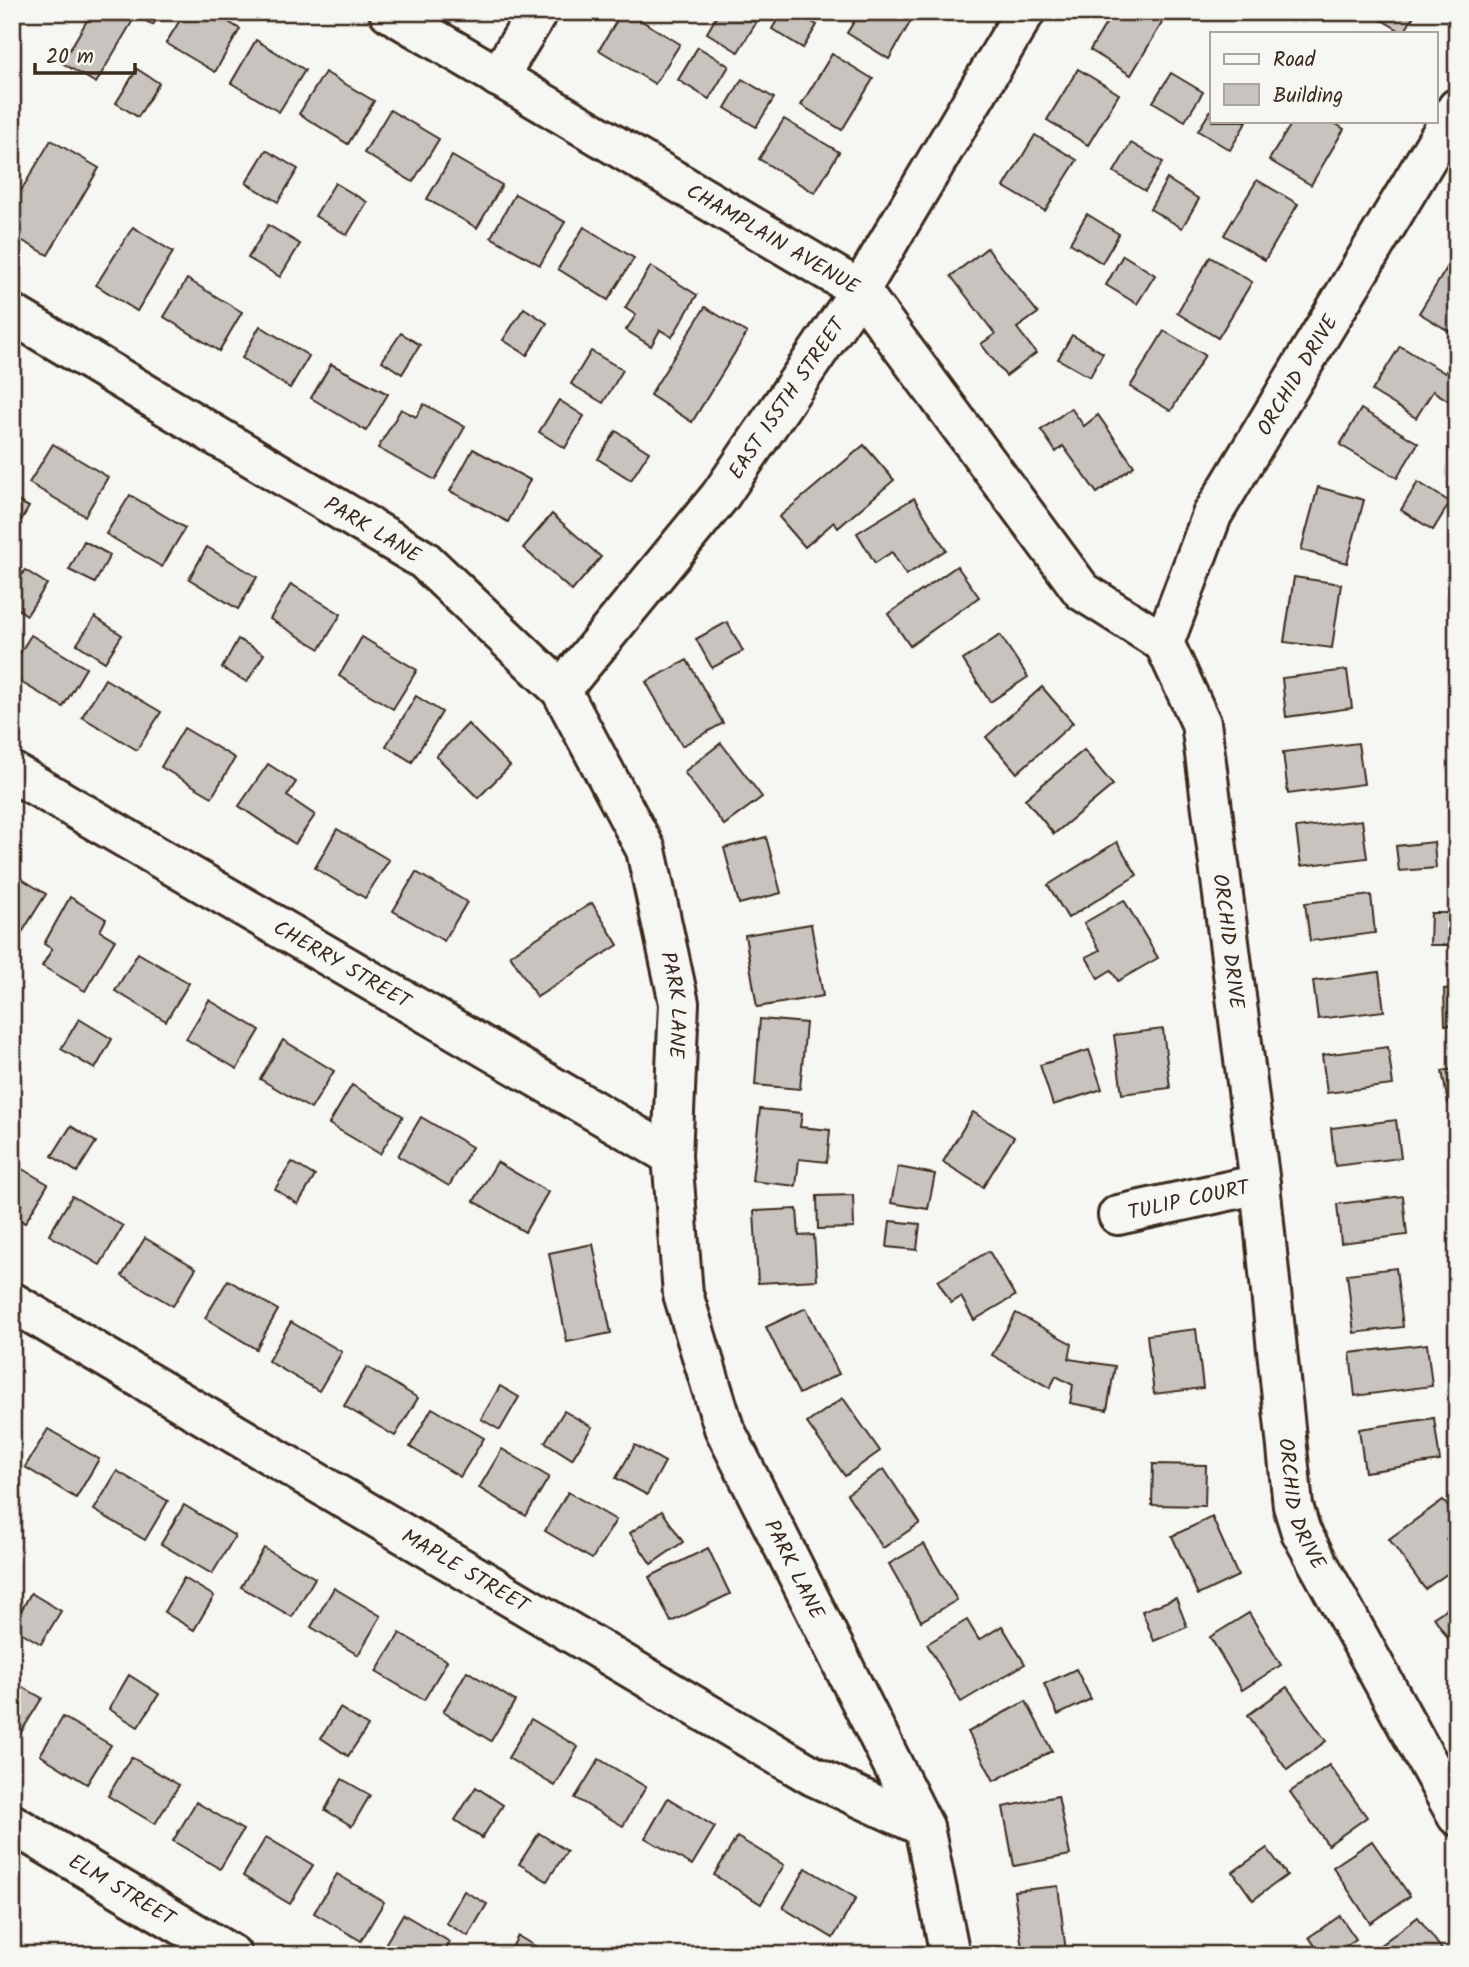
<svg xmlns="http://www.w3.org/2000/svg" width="1469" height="1967" font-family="Kalam,sans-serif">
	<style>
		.building { fill: #c8c3be; stroke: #3b2a1e; stroke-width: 2 }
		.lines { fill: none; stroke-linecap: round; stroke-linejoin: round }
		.minor-casing { stroke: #3b2a1e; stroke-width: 44 }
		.minor { stroke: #f6f6f2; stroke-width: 38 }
		.labels { text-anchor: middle; stroke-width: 5; stroke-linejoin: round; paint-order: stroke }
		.street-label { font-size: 21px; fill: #3b2a1e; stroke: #f6f6f2 }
	</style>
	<rect width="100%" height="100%" fill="#f6f6f2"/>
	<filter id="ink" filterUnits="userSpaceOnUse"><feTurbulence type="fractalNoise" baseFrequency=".0143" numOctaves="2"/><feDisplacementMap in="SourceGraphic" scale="14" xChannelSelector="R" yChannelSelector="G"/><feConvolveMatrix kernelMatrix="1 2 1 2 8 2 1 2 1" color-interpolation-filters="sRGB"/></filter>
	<g filter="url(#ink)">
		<!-- building -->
		<g class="building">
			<path d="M92,12h68l-7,13 -17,-10 -40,68 -34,-20z"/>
			<path d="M185,12h27l28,17 -25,43 -49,-29z"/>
			<path d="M622,12h5l53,32 -25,40 -56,-34z"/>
			<path d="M719,12h19l18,11 -18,29 -31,-19z"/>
			<path d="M782,12h13l22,13 -14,23 -31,-19z"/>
			<path d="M860,12h56l-27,47 -42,-26z"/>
			<path d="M1113,12h31l18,11 -31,52 -41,-25z"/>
			<path d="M1368,12h48l-12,21z"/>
			<path d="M256,40l49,30 -26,42 -48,-29z"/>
			<path d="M698,47l31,19 -20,33 -31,-19z"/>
			<path d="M832,54l41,25 -31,51 -41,-25z"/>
			<path d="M137,69l22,14 -21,34 -22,-14z"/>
			<path d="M1078,69l41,25 -31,51 -41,-25z"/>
			<path d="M325,72l49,29 -26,43 -49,-30z"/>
			<path d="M1171,73l32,19 -18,29 -32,-19z"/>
			<path d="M742,79l32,19 -18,29 -31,-19z"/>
			<path d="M1212,108v13h35l-17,29 -32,-19z"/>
			<path d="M390,110l49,29 -26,43 -49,-29z"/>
			<path d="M784,119l55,33 -24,41 -56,-34z"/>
			<path d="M1293,121h38l13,8 -33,56 -42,-25z"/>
			<path d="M1035,135l42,25 -32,51 -41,-24z"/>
			<path d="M51,140l48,28 -51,87 -36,-20v-29z"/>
			<path d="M1131,143l32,19 -18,29 -31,-19z"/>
			<path d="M266,150l32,19 -20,33 -32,-19z"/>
			<path d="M452,156l50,29 -25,43 -50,-29z"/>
			<path d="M1167,179l32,20 -17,29 -32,-19z"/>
			<path d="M1257,180l41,24 -33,56 -41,-25z"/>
			<path d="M335,183l32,19 -20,33 -32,-19z"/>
			<path d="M515,194l50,28 -25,43 -49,-28z"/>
			<path d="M1087,214l32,20 -17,29 -32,-20z"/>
			<path d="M268,225l32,19 -20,33 -32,-19z"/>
			<path d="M133,227l40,25 -36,59 -41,-26z"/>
			<path d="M584,227l50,31 -26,42 -50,-31z"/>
			<path d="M987,248l51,65 -21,15 19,25 -30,23 -25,-32 14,-10 -44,-58z"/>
			<path d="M1123,255l32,20 -18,29 -31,-19z"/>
			<path d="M1210,257l42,25 -34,56 -41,-25z"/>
			<path d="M1453,258l4,2v76l-38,-23z"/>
			<path d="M651,266l46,29 -25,42 -12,-7 -9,16 -25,-16 10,-15 -11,-7z"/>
			<path d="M187,279l55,33 -23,39 -55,-34z"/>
			<path d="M705,307l42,26 -55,89 -42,-27z"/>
			<path d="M524,308l23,15 -20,32 -24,-15z"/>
			<path d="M260,326l49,30 -19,32 -48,-30z"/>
			<path d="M1164,331l41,24 -34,56 -41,-24z"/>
			<path d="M401,333l19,12 -18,29 -20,-13z"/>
			<path d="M1072,335l31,18 -13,24 -32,-18z"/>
			<path d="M1400,346l45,27 12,-20v53l-24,-15 -17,27 -44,-27z"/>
			<path d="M591,351l32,19 -20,33 -32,-19z"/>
			<path d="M331,364l57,30 -22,37 -55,-33z"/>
			<path d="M559,400l25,16 -19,32 -26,-16z"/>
			<path d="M424,404l41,23 -30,53 -57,-32 23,-39 15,8z"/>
			<path d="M1071,408l13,18 14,-11 36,51 -37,27 -34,-47 -7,6 -15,-22z"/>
			<path d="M1361,409l57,34 -21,35 -57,-33z"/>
			<path d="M616,431l33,21 -18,28 -33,-21z"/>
			<path d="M53,444l55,33 -23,39 -56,-33z"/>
			<path d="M864,445l30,35 -56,48 -4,-6 -29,25 -26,-30z"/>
			<path d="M473,449l57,31 -22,42 -58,-31z"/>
			<path d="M1418,482l32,20 -17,28 -32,-20z"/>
			<path d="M1318,487l46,13 -17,63 -46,-13z"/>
			<path d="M130,495l55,33 -23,39 -56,-33z"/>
			<path d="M12,498l17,9 -17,29z"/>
			<path d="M914,498l32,52 -40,25 -14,-23 -17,11 -18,-30z"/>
			<path d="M552,514l49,43 -29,34 -49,-43z"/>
			<path d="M84,541l26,14 -15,28 -26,-13z"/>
			<path d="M207,547l50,30 -19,32 -49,-30z"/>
			<path d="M957,566l22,31 -69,49 -22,-32z"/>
			<path d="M25,570l22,14 -20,31 -15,-10v-14z"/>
			<path d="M1294,577l47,7 -9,64 -48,-6z"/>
			<path d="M291,584l50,30 -21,35 -50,-30z"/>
			<path d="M95,617l27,18 -17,27 -28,-18z"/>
			<path d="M727,622l16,29 -31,17 -16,-29z"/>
			<path d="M31,635l55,33 -23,39 -51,-30v-11z"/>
			<path d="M1000,635l28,42 -38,25 -27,-42z"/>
			<path d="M362,637l55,33 -24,39 -54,-33z"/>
			<path d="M238,639l26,15 -17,28 -25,-14z"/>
			<path d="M687,660l36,63 -41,23 -36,-64z"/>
			<path d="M1347,670l5,38 -66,9 -4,-39z"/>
			<path d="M105,679l56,33 -24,38 -55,-33z"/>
			<path d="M1042,687l31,36 -56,50 -31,-36z"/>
			<path d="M416,696l26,16 -30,50 -26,-16z"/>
			<path d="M468,724l42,42 -32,32 -42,-42z"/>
			<path d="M184,728l51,30 -23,39 -51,-30z"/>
			<path d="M721,743l41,54 -38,28 -40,-53z"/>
			<path d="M1358,743l6,41 -76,10 -5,-42z"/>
			<path d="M1084,750l29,35 -59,49 -29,-35z"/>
			<path d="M268,764l28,18 -9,14 28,19 -20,29 -56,-38z"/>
			<path d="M1362,820l5,38 -66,8 -5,-38z"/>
			<path d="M337,829l52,31 -24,38 -50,-30z"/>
			<path d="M766,837l15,56 -42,11 -15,-56z"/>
			<path d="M1117,842l20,33 -69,43 -20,-33z"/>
			<path d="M1434,842l2,26 -37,3 -3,-25z"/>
			<path d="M416,872l51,30 -23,39 -51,-30z"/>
			<path d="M12,873l34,21 -25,40 -9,-6z"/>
			<path d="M1371,895l4,38 -65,8 -5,-38z"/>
			<path d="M70,897l36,22 -6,12 15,9 -30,51 -43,-25 10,-17 -8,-5z"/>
			<path d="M1124,900l34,58 -40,23 -7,-11 -13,8 -12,-21 14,-7 -16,-27z"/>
			<path d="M592,903l26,42 -81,52 -27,-42z"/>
			<path d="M1431,913h26v32h-27z"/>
			<path d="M811,924l12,72 -66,11 -12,-72z"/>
			<path d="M138,953l51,30 -23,38 -51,-30z"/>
			<path d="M1379,972l5,39 -66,8 -5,-38z"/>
			<path d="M1457,988v37h-12l-1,-36z"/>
			<path d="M209,1000l51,30 -23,39 -51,-30z"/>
			<path d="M79,1019l33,20 -17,30 -34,-20z"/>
			<path d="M760,1019l46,4 -6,66 -45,-4z"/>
			<path d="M1163,1029l7,59 -48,6 -8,-59z"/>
			<path d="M283,1040l51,31 -23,38 -51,-30z"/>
			<path d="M1388,1047l5,38 -66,8 -5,-38z"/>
			<path d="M1089,1050l13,39 -49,16 -13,-40z"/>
			<path d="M1457,1068v33l-9,2 -6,-32z"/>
			<path d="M352,1085l51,31 -23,38 -51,-30z"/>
			<path d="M760,1109l42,4 -2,14 30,3 -3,32 -28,-3 -3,27 -44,-5z"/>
			<path d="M973,1112l41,25 -31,50 -40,-25z"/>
			<path d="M421,1117l51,30 -23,39 -51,-30z"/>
			<path d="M1396,1120l5,38 -66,8 -4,-38z"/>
			<path d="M71,1126l25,16 -19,30 -25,-16z"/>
			<path d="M292,1162l23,14 -17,28 -23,-15z"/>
			<path d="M497,1162l51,30 -23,40 -51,-31z"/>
			<path d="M12,1163l36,21 -23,39 -13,-8z"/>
			<path d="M898,1167l37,7 -7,35 -37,-6z"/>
			<path d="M853,1195l1,33 -36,1 -1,-33z"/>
			<path d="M72,1196l51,30 -23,39 -51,-30z"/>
			<path d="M1403,1196l4,39 -66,8 -4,-39z"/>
			<path d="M797,1209l2,27 15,-1 3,45 -59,3 -4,-72z"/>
			<path d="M890,1221l30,3 -3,26 -30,-3z"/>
			<path d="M145,1238l51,30 -23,38 -51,-30z"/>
			<path d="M593,1244l18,89 -44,9 -18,-89z"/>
			<path d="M989,1251l26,45 -41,24 -13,-23 -10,6 -13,-22z"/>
			<path d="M1396,1268l7,59 -49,6 -7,-59z"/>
			<path d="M228,1280l50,30 -22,39 -51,-31z"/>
			<path d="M806,1308l33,66 -40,20 -33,-67z"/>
			<path d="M1016,1313l56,31 -3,15 46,7 -8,44 -37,-7 3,-18 -17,-9 -6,12 -58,-33z"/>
			<path d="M291,1322l51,30 -23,39 -51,-30z"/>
			<path d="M1196,1329l7,59 -49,6 -7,-59z"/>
			<path d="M1427,1344l5,42 -77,10 -5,-43z"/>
			<path d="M367,1367l51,31 -23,38 -51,-30z"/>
			<path d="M500,1386l19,11 -19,33 -19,-11z"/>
			<path d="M843,1398l37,53 -35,25 -38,-53z"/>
			<path d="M432,1408l52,30 -24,39 -50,-30z"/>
			<path d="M564,1411l28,16 -20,32 -27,-17z"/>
			<path d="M1434,1418l6,43 -75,11 -6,-43z"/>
			<path d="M48,1429l51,30 -23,39 -51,-31z"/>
			<path d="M635,1445l30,17 -18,33 -31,-17z"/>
			<path d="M502,1449l47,28 -23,39 -47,-28z"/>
			<path d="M1153,1464l53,1 -1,41 -53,-1z"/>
			<path d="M884,1469l36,54 -37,25 -36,-54z"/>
			<path d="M117,1471l51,30 -23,39 -51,-30z"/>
			<path d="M568,1492l48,28 -24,39 -47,-28z"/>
			<path d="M1443,1500l14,19v12l-11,8 11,15v13l-32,22 -36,-50z"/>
			<path d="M184,1505l51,31 -23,38 -51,-30z"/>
			<path d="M662,1511l21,31 -32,22 -21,-31z"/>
			<path d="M1212,1517l26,59 -40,19 -26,-59z"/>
			<path d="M924,1544l33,56 -36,21 -32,-57z"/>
			<path d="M264,1548l51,30 -23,39 -51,-30z"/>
			<path d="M708,1548l22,46 -59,28 -22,-45z"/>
			<path d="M184,1578l30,18 -20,34 -30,-18z"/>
			<path d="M334,1588l47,28 -23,39 -47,-28z"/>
			<path d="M31,1593l30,18 -20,33 -29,-17z"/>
			<path d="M1176,1598l11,29 -33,14 -12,-30z"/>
			<path d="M1457,1602v50l-23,-35z"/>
			<path d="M1249,1613l32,52 -39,25 -32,-53z"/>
			<path d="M967,1620l12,20 23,-14 23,38 -64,38 -34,-58z"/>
			<path d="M400,1633l47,28 -23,39 -48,-28z"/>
			<path d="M1076,1669l15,30 -33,16 -14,-31z"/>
			<path d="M467,1671l48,30 -24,40 -48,-29z"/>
			<path d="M129,1675l30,19 -21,33 -29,-18z"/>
			<path d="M12,1681l30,17 -24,39 -6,-4z"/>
			<path d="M1287,1687l39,54 -39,29 -39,-55z"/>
			<path d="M1026,1701l26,50 -58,30 -26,-49z"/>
			<path d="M340,1708l28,18 -20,30 -27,-18z"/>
			<path d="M63,1717l48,28 -24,39 -47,-29z"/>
			<path d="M531,1719l47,28 -23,39 -47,-28z"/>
			<path d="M131,1757l48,28 -24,39 -47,-28z"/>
			<path d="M599,1759l47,28 -23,39 -48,-28z"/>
			<path d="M1329,1765l38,52 -39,28 -38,-53z"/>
			<path d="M342,1779l28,16 -18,31 -27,-16z"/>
			<path d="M476,1787l27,18 -21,33 -27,-18z"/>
			<path d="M1058,1796l12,59 -56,11 -11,-59z"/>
			<path d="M668,1798l47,29 -23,38 -47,-27z"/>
			<path d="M196,1802l47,28 -23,39 -47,-28z"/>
			<path d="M539,1833l28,18 -20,30 -28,-17z"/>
			<path d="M266,1837l47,28 -23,39 -47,-28z"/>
			<path d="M737,1837l47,28 -23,39 -47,-29z"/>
			<path d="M1372,1841l38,55 -40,27 -37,-56z"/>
			<path d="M1267,1848l20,27 -34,25 -20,-28z"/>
			<path d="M806,1868l50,30 -23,40 -50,-30z"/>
			<path d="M337,1874l47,28 -23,39 -47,-28z"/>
			<path d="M1058,1886l8,66 -43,3 -9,-64z"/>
			<path d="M464,1891l23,13 -19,32 -22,-13z"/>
			<path d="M403,1914l47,28 -7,13 -63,-2z"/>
			<path d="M1340,1916l16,23 -23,16h-12l-12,-18z"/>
			<path d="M1418,1917l28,38h-60l-7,-9z"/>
			<path d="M518,1936l32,19h-42z"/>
		</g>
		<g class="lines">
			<!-- minor casing -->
			<g class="minor-casing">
				<g id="minor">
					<path id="s1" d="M389,12l471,278 222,301 82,52"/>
					<path d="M498,77l40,-65"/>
					<path id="s2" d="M1457,108l-245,407 -48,128 37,80 59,461 33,322 8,26 156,284"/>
					<path id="s3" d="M12,314l412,246 137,130 85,160 33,153 -7,153 11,138 41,134 200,399 26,128"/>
					<path id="s4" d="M561,690l159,-194 140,-206 165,-278"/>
					<path id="s5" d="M12,772l660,384"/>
					<path id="s6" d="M1118,1215l142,-31"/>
					<path id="s7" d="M12,1302l801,474 111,51"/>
					<path id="s8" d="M12,1824l220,131"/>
				</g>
			</g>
			<!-- minor -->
			<use href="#minor" class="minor"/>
		</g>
	</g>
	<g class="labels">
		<!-- street labels -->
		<g class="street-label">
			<text dy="7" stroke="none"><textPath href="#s1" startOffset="446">CHAMPLAIN AVENUE</textPath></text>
			<text transform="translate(1297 375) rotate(-59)" y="7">ORCHID DRIVE</text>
			<text dy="7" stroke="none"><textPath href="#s4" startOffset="369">EAST 155TH STREET</textPath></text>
			<text dy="7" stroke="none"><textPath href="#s3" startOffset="420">PARK LANE</textPath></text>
			<text dy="7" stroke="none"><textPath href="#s2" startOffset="920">ORCHID DRIVE</textPath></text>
			<text dy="7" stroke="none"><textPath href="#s5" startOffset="382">CHERRY STREET</textPath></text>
			<text dy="7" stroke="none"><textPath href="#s3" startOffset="1008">PARK LANE</textPath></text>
			<text dy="7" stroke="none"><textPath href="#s6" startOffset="72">TULIP COURT</textPath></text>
			<text dy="7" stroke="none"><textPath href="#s2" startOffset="1488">ORCHID DRIVE</textPath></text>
			<text dy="7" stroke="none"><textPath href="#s3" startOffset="1596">PARK LANE</textPath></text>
			<text dy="7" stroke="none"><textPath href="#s7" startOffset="527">MAPLE STREET</textPath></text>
			<text dy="7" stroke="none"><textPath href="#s8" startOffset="128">ELM STREET</textPath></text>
		</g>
	</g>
	<!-- margin -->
	<rect width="1469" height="1967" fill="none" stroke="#f6f6f2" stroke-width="42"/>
	<rect x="21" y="21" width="1427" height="1925" fill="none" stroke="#3b2a1e" stroke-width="2.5" filter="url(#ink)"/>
	<!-- legend -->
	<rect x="1210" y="32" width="228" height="91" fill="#f6f6f2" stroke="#aba49d" stroke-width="2"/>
	<rect x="1224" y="54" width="35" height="10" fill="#f6f6f2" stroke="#aba49d" stroke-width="2"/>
	<text x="1273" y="66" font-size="21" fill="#3b2a1e">Road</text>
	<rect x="1224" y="84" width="35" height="21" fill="#c8c3be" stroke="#aba49d" stroke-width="2"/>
	<text x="1273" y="102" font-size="21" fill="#3b2a1e">Building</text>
	<!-- scale -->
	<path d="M35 63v10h100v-10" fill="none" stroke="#3b2a1e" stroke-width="3.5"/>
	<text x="46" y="63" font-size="21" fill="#3b2a1e" stroke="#f6f6f2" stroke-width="5" paint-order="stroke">20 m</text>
</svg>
